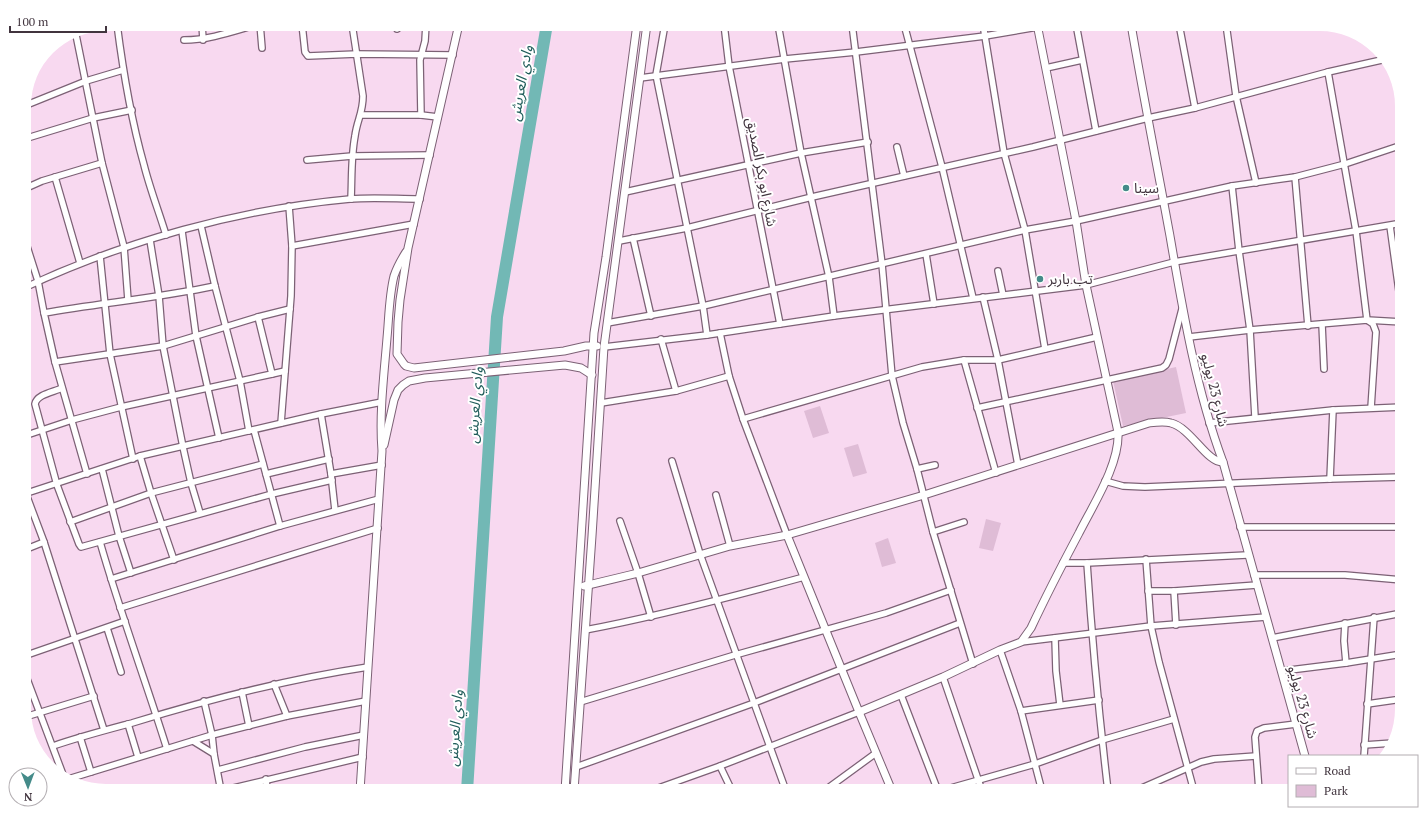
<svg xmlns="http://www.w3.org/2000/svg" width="1426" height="815" font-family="'PT Serif','Noto Sans Arabic',serif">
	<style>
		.green { fill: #dfbcd6 }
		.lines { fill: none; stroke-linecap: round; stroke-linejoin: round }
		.river { stroke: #72b8b5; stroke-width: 12 }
		.minor-casing { stroke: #7c6175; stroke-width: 8 }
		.tertiary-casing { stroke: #7c6175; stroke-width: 9 }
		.minor { stroke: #fff; stroke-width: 5.5 }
		.tertiary { stroke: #fff; stroke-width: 7 }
		.poi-dot { fill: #448b89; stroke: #fff; stroke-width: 1.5 }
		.labels { text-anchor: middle; stroke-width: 4; stroke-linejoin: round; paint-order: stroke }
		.street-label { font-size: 14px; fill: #41343e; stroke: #fff }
		.poi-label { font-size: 14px; fill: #41343e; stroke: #fff; text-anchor: start }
		.water-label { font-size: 15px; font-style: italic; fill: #1f5b59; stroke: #fff }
	</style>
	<rect width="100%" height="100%" fill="#f8d9f0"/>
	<!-- green -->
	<g class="green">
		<path d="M1176,367l10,46 -63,13 -10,-45z"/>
		<path d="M820,406l9,27 -16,5 -9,-27z"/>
		<path d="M858,444l9,29 -14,4 -9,-29z"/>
		<path d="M986,519l15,4 -8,28 -14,-3z"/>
		<path d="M888,538l8,25 -14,4 -7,-24z"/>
	</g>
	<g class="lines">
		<!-- river -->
		<path class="river" d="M467,791l30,-474 50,-293"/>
		<!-- minor casing -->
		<g class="minor-casing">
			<g id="minor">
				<path d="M117,24c6,47 14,95 27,141 6,24 15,47 22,70"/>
				<path d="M202,24l1,16"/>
				<path d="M260,24l2,24"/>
				<path d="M302,24l3,28 3,4 49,-2 96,1"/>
				<path d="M396,24l1,5"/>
				<path d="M665,24l-9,51 47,231 4,29"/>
				<path d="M724,24l5,42 51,258"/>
				<path d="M778,24l23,129 28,124 5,39"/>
				<path d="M852,24l30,240 10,112 11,47 14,46 16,63 40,132"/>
				<path d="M904,24l38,143 31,131"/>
				<path d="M983,24l21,129 21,77 20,119"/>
				<path d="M1076,24l20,107"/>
				<path d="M1179,24l16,84"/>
				<path d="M1226,24l10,72 20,87"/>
				<path d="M75,30l27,133 22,84 4,53"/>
				<path d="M184,40c26,0 50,-9 75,-16"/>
				<path d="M1046,68l36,-8"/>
				<path d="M1328,72l28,159 11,89 6,4 3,8 -5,76"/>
				<path d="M640,78l145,-19 71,-7 129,-16 70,-12"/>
				<path d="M24,106l62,-25 37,-11"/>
				<path d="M361,115h60l17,2"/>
				<path d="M421,115l-1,-55 5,-19 1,-17"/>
				<path d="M24,139l69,-21 39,-8"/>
				<path d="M897,147l7,29"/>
				<path d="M307,160l45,-4 78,-1"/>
				<path d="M55,177l25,86"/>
				<path d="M1295,177l13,149"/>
				<path d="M1232,186l7,65 11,79 5,87"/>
				<path d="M24,189l18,-8 60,-18"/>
				<path d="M625,192l176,-39 67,-11"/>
				<path d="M351,199c1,-21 0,-42 4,-63 2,-16 8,-23 8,-40l-11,-72"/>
				<path d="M201,226l14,60 25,95 9,50"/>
				<path d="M1390,226l12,87"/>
				<path d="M182,231l14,105 23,102"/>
				<path d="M24,237l14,44 6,32"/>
				<path d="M633,238l18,78"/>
				<path d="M150,240l9,56 4,50 20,101 8,36 9,30"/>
				<path d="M619,241l68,-13 125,-31 221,-50 115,-29 47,-10 133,-36 58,-13"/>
				<path d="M292,246l122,-22"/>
				<path d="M926,254l8,50"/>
				<path d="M100,256l10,98 23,105"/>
				<path d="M998,271l5,24"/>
				<path d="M24,288c100,-47 216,-79 326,-89 23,-2 47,0 70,0"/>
				<path d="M983,297l15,63 20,105"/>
				<path d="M258,317l32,-8"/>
				<path d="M607,323l96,-17 322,-76 51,-9 156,-35 63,-9 50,-13 57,-19"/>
				<path d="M1322,324l2,45"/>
				<path d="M720,333l9,43 14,43 44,116"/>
				<path d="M1189,337l61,-7 117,-10 35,2"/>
				<path d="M661,339l15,52"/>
				<path d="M604,347l103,-12 127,-19 252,-31 88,-23 228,-39"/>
				<path d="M964,360l32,113"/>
				<path d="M272,374l13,-3"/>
				<path d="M62,388c-8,4 -25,6 -27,16l22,81 22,59 2,3 191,-53 60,-14"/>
				<path d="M601,403l75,-12 53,-15"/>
				<path d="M977,408l185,-40 4,-3 3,-6 13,-50"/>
				<path d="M321,414l10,60 4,36"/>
				<path d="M743,419l179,-52 42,-7h34l99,-23"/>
				<path d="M281,423l10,-127 1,-50 -3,-40"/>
				<path d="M1209,423l124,-13 69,-3"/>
				<path d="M254,430l26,96"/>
				<path d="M24,436l48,-16 49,-13 151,-33 -14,-57 -95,29 -108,16"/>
				<path d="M140,456l11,37 23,67"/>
				<path d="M672,461l28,93 86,237"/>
				<path d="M102,469l17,67 12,37"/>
				<path d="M917,469l18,-4"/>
				<path d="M87,474l-32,-112 -11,-49c57,-10 114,-15 171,-27"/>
				<path d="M266,474l63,-15"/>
				<path d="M331,474l51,-9"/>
				<path d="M1330,479l3,-69"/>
				<path d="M1105,481l18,5 22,1 185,-8 72,-2"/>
				<path d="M24,494l116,-38 181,-42 61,-12"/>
				<path d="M26,494l18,48 60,188"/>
				<path d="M716,495l14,51"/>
				<path d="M620,521l18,52 13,44"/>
				<path d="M70,522l81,-29 112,-29"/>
				<path d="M1240,527h162"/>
				<path d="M933,532l31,-10"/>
				<path d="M100,542c20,70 45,137 67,207"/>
				<path d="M24,550l20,-8"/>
				<path d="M1146,559l5,67 8,36 35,129"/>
				<path d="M1063,563h24l160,-8"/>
				<path d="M1087,563c5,76 12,152 21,228"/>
				<path d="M1254,575h91l57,5"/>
				<path d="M111,579l169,-53 99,-27"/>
				<path d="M1148,591h26l83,-6"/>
				<path d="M1174,591l2,34"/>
				<path d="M120,608l258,-80"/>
				<path d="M1345,623l-1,18 2,22"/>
				<path d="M107,628l14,44"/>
				<path d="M585,630c74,-14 146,-33 219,-53"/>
				<path d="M1055,638l1,33 4,34"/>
				<path d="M1272,638l130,-25"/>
				<path d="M1021,642l130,-16 115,-9"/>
				<path d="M1000,650l21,61 21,80"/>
				<path d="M24,656l101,-35"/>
				<path d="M24,671l41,109"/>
				<path d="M1282,671l64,-8 56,-9"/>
				<path d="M943,677l39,114"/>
				<path d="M274,684l13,32"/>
				<path d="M242,692l7,34"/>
				<path d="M901,695l37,96"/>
				<path d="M204,701l8,34 2,19"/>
				<path d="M580,702l155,-47 151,-42 65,-23"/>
				<path d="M1367,704l35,-5"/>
				<path d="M1021,711l78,-11"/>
				<path d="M25,717l69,-21"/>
				<path d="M128,724l10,33"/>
				<path d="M80,737l11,35"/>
				<path d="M193,741l21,13 7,37"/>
				<path d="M1364,745l29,-2"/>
				<path d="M53,746c26,-9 53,-16 79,-23 78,-24 156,-44 236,-56"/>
				<path d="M1364,756l10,-139"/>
				<path d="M720,766l12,25"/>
				<path d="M576,767l178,-64 206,-80"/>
				<path d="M218,770l87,-23 59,-12"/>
				<path d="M266,779l1,12"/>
				<path d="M65,780l147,-45 75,-19 79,-15"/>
				<path d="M221,791l142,-34"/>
				<path d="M650,791l70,-25 139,-54"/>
				<path d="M824,791l52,-38"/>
				<path d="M940,791l95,-27 67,-24 72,-21"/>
				<path d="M1135,791l66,-29 13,-3 42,-3"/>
				<path d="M1259,791l-4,-54 2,-6 7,-3 32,-4"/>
			</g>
		</g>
		<!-- tertiary casing -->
		<g class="tertiary-casing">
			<g id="tertiary">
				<path d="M459,24l-51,224 -8,52 -2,22 -1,32 7,10 2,2 8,2 150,-17 22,-5h11"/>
				<path d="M1131,24c12,71 26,141 39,212 13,76 26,153 53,226l82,294"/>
				<path d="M384,445l10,-45 4,-10 5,-5 6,-4 16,-3 140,-13 16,3 11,7"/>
				<path d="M787,535l72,177 33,79"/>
				<path d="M584,586l54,-13 92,-27 57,-11 137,-40 225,-72c8,-1 15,-2 22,0 20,5 36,40 52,39"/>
				<path d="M859,712l84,-35 57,-27 21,-8 10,-14c15,-32 31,-63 48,-95 14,-28 41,-69 39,-101l-32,-147 -10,-64 -39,-197"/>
				<path d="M360,791l22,-340c-3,-37 2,-76 5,-113 2,-21 2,-42 7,-62 3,-9 7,-16 12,-24"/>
				<path d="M565,791l29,-458 12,-76 31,-233"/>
				<path d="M574,791l18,-255 12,-189 43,-323"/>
			</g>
		</g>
		<!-- minor -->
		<use href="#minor" class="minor"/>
		<!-- tertiary -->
		<use href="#tertiary" class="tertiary"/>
	</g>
	<!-- markers -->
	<g class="poi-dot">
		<circle cx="1126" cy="188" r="4"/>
		<circle cx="1040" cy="279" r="4"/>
	</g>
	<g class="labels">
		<!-- street labels -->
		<g class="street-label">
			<text transform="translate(762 172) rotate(79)" y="5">شارع ابو بكر الصديق</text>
			<text transform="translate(1215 390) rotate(76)" y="5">شارع 23 يوليو</text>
			<text transform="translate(1303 702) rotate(74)" y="5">شارع 23 يوليو</text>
		</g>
		<!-- poi labels -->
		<g class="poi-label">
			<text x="1134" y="193">سينا</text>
			<text x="1048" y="284">تب باربر</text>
		</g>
		<!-- water labels -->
		<g class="water-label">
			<text transform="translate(521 83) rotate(-80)" y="5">وادي العريش</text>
			<text transform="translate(475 405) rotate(-86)" y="5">وادي العريش</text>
			<text transform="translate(455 728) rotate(-86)" y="5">وادي العريش</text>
		</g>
	</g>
	<!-- crop -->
	<path d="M0 0H1426V815H0ZM106 31H1320A75 75 0 0 1 1395 106V709A75 75 0 0 1 1320 784H106A75 75 0 0 1 31 709V106A75 75 0 0 1 106 31Z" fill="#fff" fill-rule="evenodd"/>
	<!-- legend -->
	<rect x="1288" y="755" width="130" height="52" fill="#ffffff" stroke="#b3aeb2"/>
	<rect x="1296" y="768" width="20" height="6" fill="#ffffff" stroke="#b3aeb2"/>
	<text x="1324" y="775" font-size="12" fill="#41343e">Road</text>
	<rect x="1296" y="785" width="20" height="12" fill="#dfbcd6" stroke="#b3aeb2"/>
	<text x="1324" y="795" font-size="12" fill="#41343e">Park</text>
	<!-- north arrow -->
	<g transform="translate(28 787) rotate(179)"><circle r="19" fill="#ffffff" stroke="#b3aeb2"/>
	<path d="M0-3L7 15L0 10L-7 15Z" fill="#448b89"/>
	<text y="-6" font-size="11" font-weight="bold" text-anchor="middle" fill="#41343e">N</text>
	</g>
	<!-- scale -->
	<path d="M10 26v6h96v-6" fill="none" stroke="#41343e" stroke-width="2"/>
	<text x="16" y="26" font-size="12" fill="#41343e" stroke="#ffffff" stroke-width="3" paint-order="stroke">100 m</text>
</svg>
